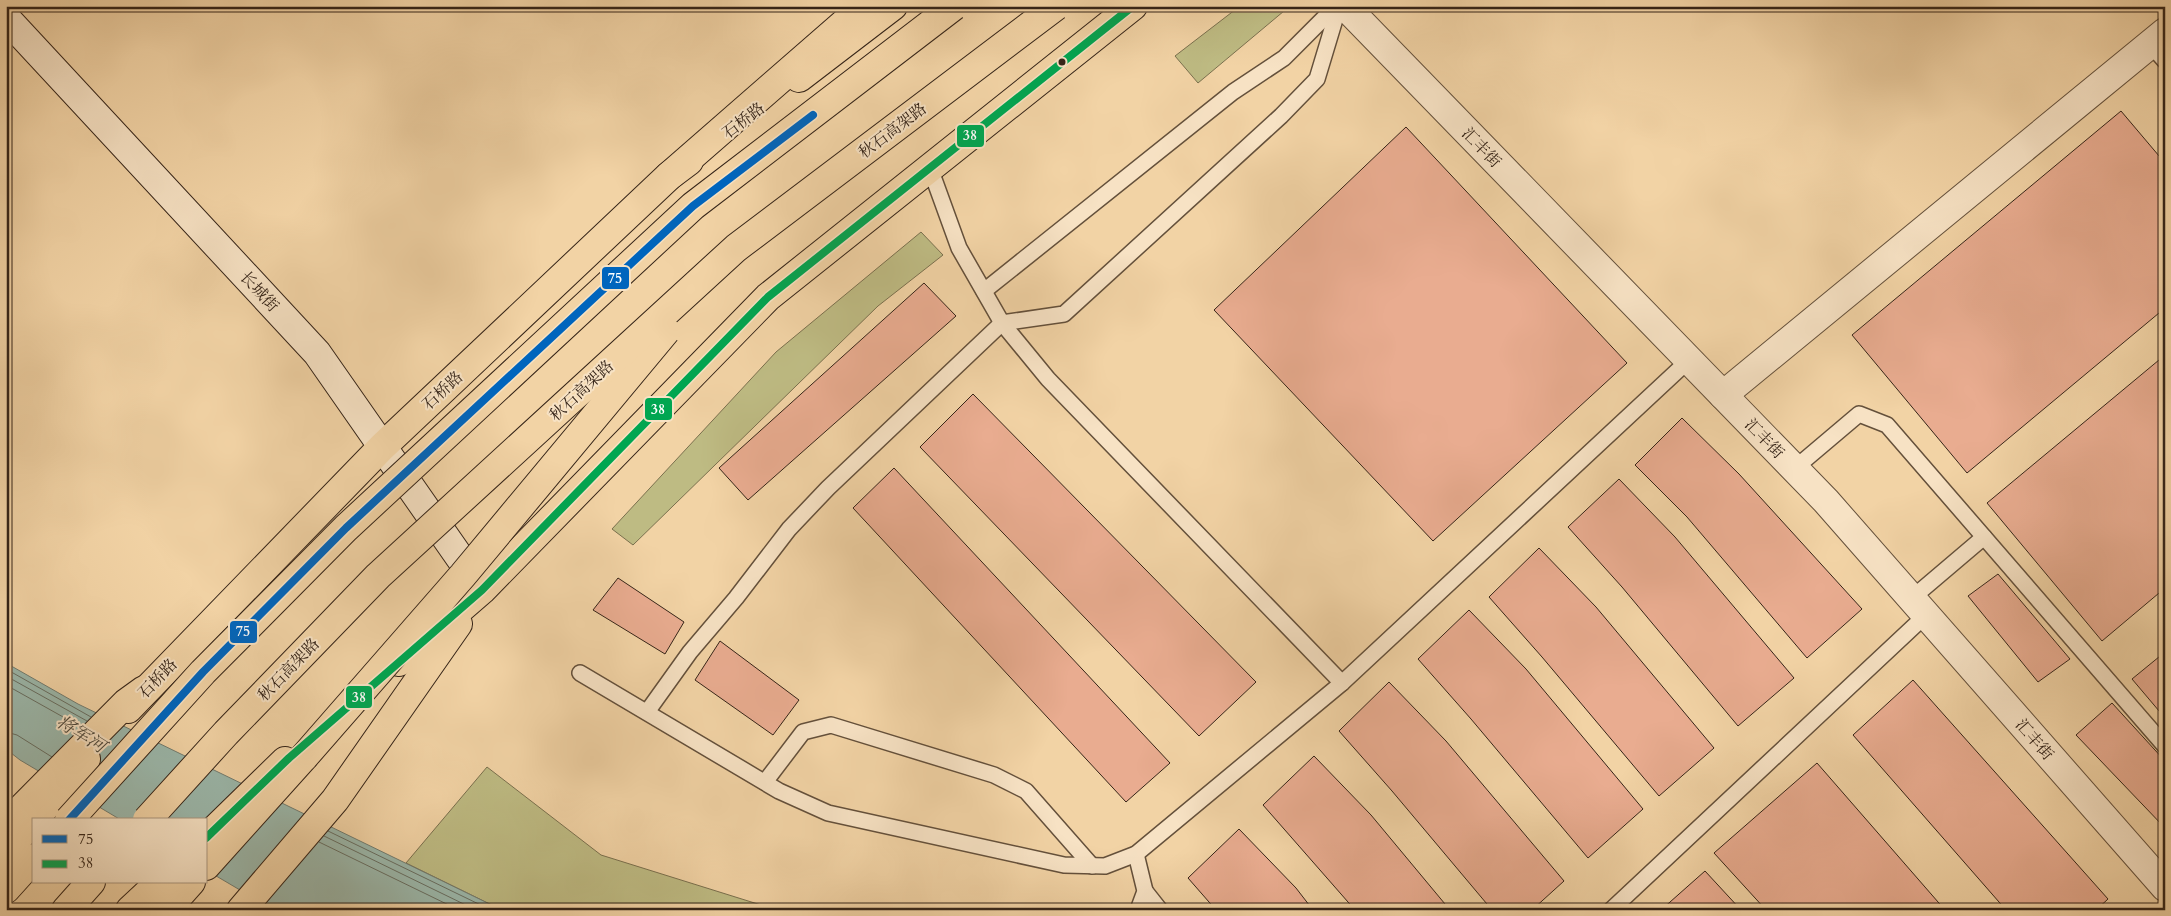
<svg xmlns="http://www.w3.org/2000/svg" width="2171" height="916" font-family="Cardo,'Noto Serif SC',serif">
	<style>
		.green { fill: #bebb83; stroke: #7a704e }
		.water { fill: #9bb7aa; stroke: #727c70 }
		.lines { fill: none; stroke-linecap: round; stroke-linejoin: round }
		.shore { stroke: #686e61; stroke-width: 1 }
		.building { fill: #e9ac90; stroke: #352418 }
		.lane-casing { stroke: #64503b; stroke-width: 18 }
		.street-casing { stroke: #64503b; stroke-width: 30 }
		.secondary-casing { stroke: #352418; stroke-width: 30 }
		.primary-casing { stroke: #352418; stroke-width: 30 }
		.highway-casing { stroke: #352418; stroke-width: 30 }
		.lane { stroke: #f7e2c4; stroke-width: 15 }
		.street { stroke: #f7e2c4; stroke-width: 28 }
		.secondary { stroke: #f7e2c4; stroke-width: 28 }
		.primary { stroke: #f2d3a5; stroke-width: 28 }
		.highway { stroke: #f2d3a5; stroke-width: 28 }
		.highway-bridge-casing { stroke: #352418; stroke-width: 30; stroke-linecap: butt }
		.highway-bridge { stroke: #f2d3a5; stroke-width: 28 }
		.bus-1-casing { stroke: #f7e2c4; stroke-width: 11 }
		.bus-2-casing { stroke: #f7e2c4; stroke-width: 11 }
		.bus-1 { stroke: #0065bd; stroke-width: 8 }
		.bus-2 { stroke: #00a651; stroke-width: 8 }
		.bus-dot { fill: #352418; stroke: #f7e2c4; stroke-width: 2 }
		.labels { text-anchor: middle; stroke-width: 4; stroke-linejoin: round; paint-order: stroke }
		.street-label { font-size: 16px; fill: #352418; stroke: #f7e2c4 }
		.water-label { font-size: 18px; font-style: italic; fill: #4e493c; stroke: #f7e2c4 }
		.line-badge { stroke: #f7e2c4; stroke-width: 2 }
		.badge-label { font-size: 14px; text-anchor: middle; font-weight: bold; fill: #fff }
	</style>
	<rect width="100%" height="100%" fill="#f2d3a5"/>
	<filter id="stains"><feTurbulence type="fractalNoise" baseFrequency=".004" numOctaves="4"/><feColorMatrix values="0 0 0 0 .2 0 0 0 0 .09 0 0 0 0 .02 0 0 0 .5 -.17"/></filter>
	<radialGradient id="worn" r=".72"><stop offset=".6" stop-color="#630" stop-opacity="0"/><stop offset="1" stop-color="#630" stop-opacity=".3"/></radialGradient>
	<!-- green -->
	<g class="green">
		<path d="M1240,6h39l5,5 -86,72 -23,-27z"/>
		<path d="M921,232l22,23 -65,51 -245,239 -21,-16 164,-177z"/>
		<path d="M487,767l114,88 176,55h-275l-96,-47z"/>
	</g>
	<!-- water -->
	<path class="water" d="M6,663l72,41 424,206h-228l-68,-40v-50h-85l-101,-60 -14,-11z"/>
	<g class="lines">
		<!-- shore -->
		<g class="shore">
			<path d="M6,669l85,48"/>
			<path d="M6,676l81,45"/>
			<path d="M6,685l75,42"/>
			<path d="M6,732l11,3 35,22"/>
			<path d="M328,831l163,79"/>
			<path d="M324,836l152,74"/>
			<path d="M319,842l140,68"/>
		</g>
	</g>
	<!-- building -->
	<g class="building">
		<path d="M2121,111l44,52v145l-198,165 -115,-138z"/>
		<path d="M1406,127l221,236 -194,178 -219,-231z"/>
		<path d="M924,283l32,33 -208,184 -29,-32z"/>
		<path d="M2165,355v233l-63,53 -115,-138z"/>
		<path d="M973,394l283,288 -57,54 -279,-289z"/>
		<path d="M1682,418l57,56 123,135 -55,49 -120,-141 -52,-52z"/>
		<path d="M894,468l276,295 -44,39 -273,-294z"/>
		<path d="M1619,479l56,58 119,141 -56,48 -116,-139 -54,-60z"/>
		<path d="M1539,548l57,59 118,141 -55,48 -117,-139 -53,-60z"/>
		<path d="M1998,574l72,85 -32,23 -70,-86z"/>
		<path d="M618,578l66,44 -19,32 -72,-44z"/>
		<path d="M1469,610l57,59 117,140 -55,49 -117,-139 -53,-60z"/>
		<path d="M720,641l79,59 -26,35 -78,-55z"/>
		<path d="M2165,652v66l-33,-39z"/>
		<path d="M1913,680l195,219 -12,11h-90l-153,-175z"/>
		<path d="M1389,682l57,59 118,140 -32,29h-40l-100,-119 -53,-60z"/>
		<path d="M2112,703l53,58v67l-89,-93z"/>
		<path d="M1314,756l57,59 79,95h-95l-92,-105z"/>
		<path d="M1817,763l128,147h-179l-52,-57z"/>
		<path d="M1239,829l57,59 17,22h-97l-28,-32z"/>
		<path d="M1705,871l36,39h-80z"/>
	</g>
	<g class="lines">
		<!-- lane casing -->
		<g class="lane-casing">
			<g id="lane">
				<path d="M2150,44l15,17"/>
				<path d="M930,168l29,80 43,75 46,56 294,304"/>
				<path d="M984,291l249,-199 51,-34 52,-52"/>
				<path d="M1794,469l65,-55 28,11 278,321"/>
				<path d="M1911,599l73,-62"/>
				<path d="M580,673l199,118 49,22 236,52 41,1 31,-12 206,-171 347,-323"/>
				<path d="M647,712l43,-60 46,-54 53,-69 39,-41 174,-165 62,-9 217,-198 36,-37 22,-73"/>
				<path d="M765,782l38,-50 28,-7 163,50 32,16 66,75"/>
				<path d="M1136,854l9,37 -7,19"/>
				<path d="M1145,891l15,19"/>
				<path d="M1611,910l315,-295"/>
			</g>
		</g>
		<!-- street casing -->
		<g class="street-casing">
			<g id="street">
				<path d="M1345,6l481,495 339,386"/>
				<path d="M1723,395l442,-363"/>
			</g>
		</g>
		<!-- secondary casing -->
		<g class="secondary-casing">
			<path id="secondary" d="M6,18l311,335 164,235"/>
		</g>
		<!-- primary casing -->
		<g class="primary-casing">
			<g id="primary">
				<path d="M799,78l94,-72"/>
				<path d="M399,662l83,-72 286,-293 365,-291"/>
				<path d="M128,709l254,-262 287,-271 20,-15"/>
				<path d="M34,820l52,-61"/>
				<path d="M206,838l79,-77"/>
				<path d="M6,851l28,-31"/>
				<path d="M130,910l30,-28"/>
				<path d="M241,910l94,-110 123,-176"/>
			</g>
		</g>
		<!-- highway casing -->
		<g class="highway-casing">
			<g id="highway">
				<path d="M669,176l195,-170"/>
				<path d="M6,824l120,-121 18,-13"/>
				<path d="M206,866l98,-109"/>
				<path d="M6,889l28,-31"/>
				<path d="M66,910l25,-28"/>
				<path d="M166,910l25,-28"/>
			</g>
		</g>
		<!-- lane -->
		<use href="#lane" class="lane"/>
		<!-- street -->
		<use href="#street" class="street"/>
		<!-- secondary -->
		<use href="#secondary" class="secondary"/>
		<!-- primary -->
		<use href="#primary" class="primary"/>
		<!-- highway -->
		<use href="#highway" class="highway"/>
		<!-- highway-bridge casing -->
		<g class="highway-bridge-casing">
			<g id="highway-bridge">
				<path d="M304,757l159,-182 203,-244"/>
				<path d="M69,820l134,-148 143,-144 347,-322 261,-200"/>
				<path d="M147,820l79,-87 152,-157 358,-328 320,-242"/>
			</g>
		</g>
		<!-- highway-bridge -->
		<use href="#highway-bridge" class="highway-bridge"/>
		<!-- bus-1 casing -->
		<g class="bus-1-casing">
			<path id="bus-1" d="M69,820l134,-148 143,-144 347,-322 120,-91"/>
		</g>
		<!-- bus-2 casing -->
		<g class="bus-2-casing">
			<path id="bus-2" d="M206,838l83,-80 193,-168 286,-293 365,-291"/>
		</g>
		<!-- bus-1 -->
		<use href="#bus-1" class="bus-1"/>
		<!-- bus-2 -->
		<use href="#bus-2" class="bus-2"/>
	</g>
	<!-- markers -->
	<circle class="bus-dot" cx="1062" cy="62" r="4.5"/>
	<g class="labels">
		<!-- street labels -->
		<g class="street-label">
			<text transform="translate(743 120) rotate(-37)" y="6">石桥路</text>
			<text transform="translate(892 130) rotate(-37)" y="6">秋石高架路</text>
			<text transform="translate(1482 147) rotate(46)" y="6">汇丰街</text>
			<text transform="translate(260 291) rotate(47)" y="6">长城街</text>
			<text transform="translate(442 390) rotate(-43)" y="6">石桥路</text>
			<text transform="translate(581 390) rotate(-43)" y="6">秋石高架路</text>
			<text transform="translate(1765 438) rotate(46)" y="6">汇丰街</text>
			<text transform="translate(288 669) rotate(-46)" y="6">秋石高架路</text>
			<text transform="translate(157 678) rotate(-46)" y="6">石桥路</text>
			<text transform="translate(2035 739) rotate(49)" y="6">汇丰街</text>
		</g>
		<!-- water labels -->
		<g class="water-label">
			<text transform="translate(81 734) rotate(32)" y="6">将军河</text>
		</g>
	</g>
	<g class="line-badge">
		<rect x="956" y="124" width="29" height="24" rx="5" fill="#00a651"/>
		<rect x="601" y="266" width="29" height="24" rx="5" fill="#0065bd"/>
		<rect x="644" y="397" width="29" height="24" rx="5" fill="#00a651"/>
		<rect x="229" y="620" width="29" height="24" rx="5" fill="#0065bd"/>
		<rect x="345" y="685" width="28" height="24" rx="5" fill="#00a651"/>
	</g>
	<g class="badge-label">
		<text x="970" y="140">38</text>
		<text x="615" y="283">75</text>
		<text x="658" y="414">38</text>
		<text x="243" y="636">75</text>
		<text x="359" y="702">38</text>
	</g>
	<!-- margin -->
	<rect width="2171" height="916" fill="none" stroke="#f2d3a5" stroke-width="25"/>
	<rect x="8" y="8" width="2156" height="901" fill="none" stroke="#352418" stroke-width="2.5"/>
	<rect x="12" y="12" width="2146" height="891" fill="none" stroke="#352418"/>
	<!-- legend -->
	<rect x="32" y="818" width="175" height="65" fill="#f7e2c4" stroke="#a9967f"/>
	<rect x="42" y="835" width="25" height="8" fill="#0065bd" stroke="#a9967f"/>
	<text x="78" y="844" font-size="15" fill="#352418">75</text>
	<rect x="42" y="860" width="25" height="8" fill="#00a651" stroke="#a9967f"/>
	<text x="78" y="868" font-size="15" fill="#352418">38</text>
	<rect width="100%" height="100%" filter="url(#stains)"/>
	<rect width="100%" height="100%" fill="url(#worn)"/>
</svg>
